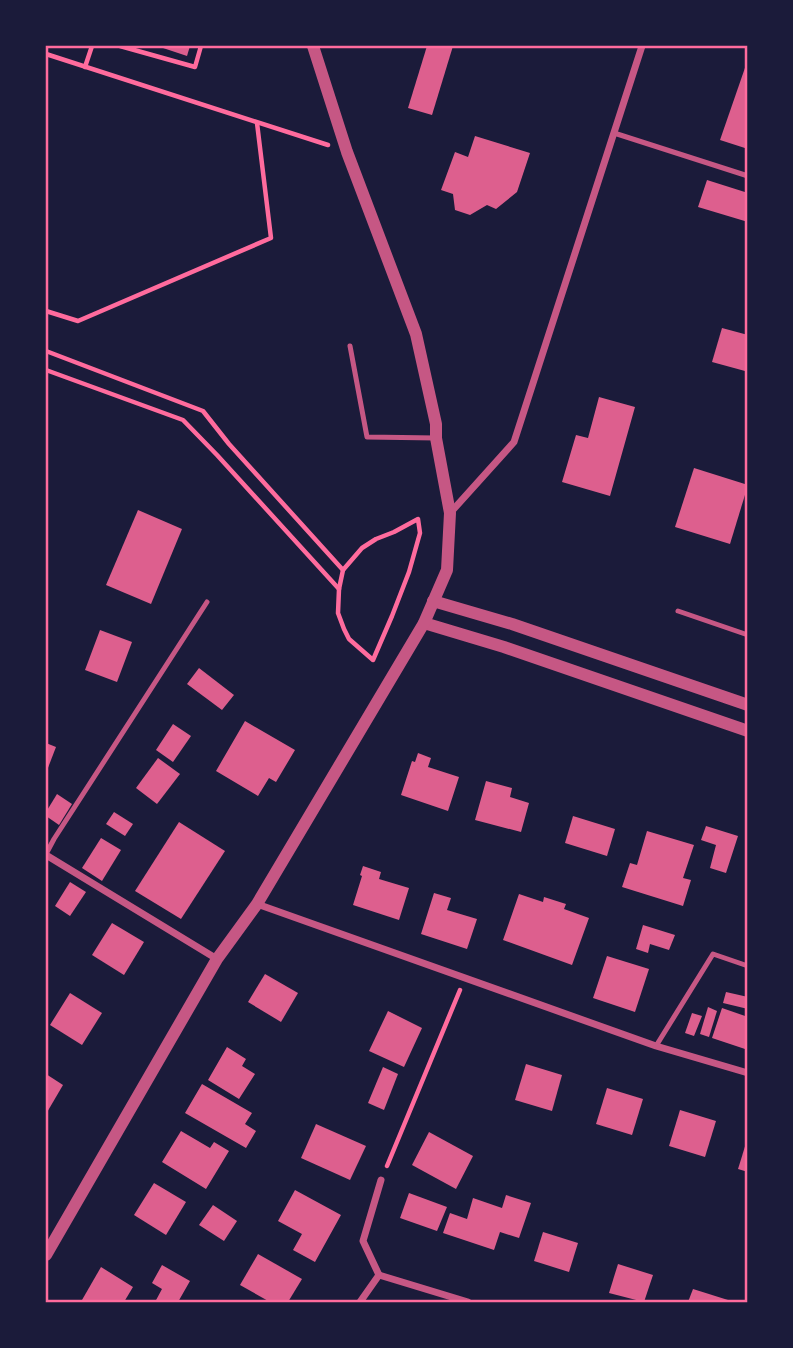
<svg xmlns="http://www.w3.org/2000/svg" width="793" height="1348" font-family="'Noto Sans',sans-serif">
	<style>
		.building { fill: #dd5f8e }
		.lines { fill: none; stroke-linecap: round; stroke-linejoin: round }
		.path { stroke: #ff6b9d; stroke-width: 4.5 }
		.service { stroke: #c65784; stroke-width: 5 }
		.minor { stroke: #c65784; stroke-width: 7 }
		.tertiary { stroke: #c65784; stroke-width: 12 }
		.neatline { fill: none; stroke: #ff6b9d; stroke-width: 2.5 }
	</style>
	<rect width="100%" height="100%" fill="#1b1b3a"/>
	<!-- building -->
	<g class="building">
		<path d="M157,46h33l-3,10z"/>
		<path d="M427,46h26l-21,69 -24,-7z"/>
		<path d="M747,62h1v87l-28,-9z"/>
		<path d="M475,136l55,17 -13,39 -21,17 -9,-4 -17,10 -15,-5 -2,-16 -12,-4 14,-38 13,5z"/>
		<path d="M707,180l41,13v29l-50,-15z"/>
		<path d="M722,328l26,7v27l-3,9 -33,-9z"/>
		<path d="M599,397l36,10 -25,89 -48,-14 14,-47 12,3z"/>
		<path d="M694,468l54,17 -18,59 -55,-17z"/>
		<path d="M138,510l44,19 -31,75 -45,-19z"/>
		<path d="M100,630l32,12 -15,40 -32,-12z"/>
		<path d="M199,668l35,27 -12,15 -35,-26z"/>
		<path d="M245,721l50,29 -19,32 -7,-4 -11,18 -42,-25z"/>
		<path d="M173,724l18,12 -18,26 -17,-12z"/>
		<path d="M46,743l10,4 -10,26z"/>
		<path d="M418,753l13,5 -3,9 31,10 -11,34 -47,-16 11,-34 3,1z"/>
		<path d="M158,758l22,16 -23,30 -21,-16z"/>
		<path d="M486,781l26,7 -2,9 19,6 -8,29 -46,-12z"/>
		<path d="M57,794l15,10 -13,21 -13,-9v-4z"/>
		<path d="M114,812l19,12 -8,12 -19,-12z"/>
		<path d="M573,816l42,13 -8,27 -42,-13z"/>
		<path d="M179,822l46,29 -44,68 -46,-28z"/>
		<path d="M706,826l32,10 -12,37 -16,-5 6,-23 -15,-5z"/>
		<path d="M647,831l47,14 -11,33 8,2 -8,26 -61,-19 8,-24 7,2z"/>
		<path d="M101,838l20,12 -19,31 -20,-13z"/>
		<path d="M363,866l18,6 -2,7 30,9 -10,32 -46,-15 9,-29 -2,-1z"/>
		<path d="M70,882l16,10 -16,24 -15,-10z"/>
		<path d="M434,893l17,5 -4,12 30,9 -10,30 -46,-15z"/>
		<path d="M519,894l24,8 1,-5 22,7 -2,5 25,9 -17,47 -69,-25z"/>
		<path d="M112,923l32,19 -20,33 -32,-20z"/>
		<path d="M643,925l32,10 -6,15 -19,-6 -2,9 -12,-4z"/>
		<path d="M607,956l42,13 -14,43 -42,-14z"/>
		<path d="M265,974l33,19 -17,29 -33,-20z"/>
		<path d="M726,992l22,5v12l-25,-6z"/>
		<path d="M70,993l32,20 -20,32 -32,-20z"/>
		<path d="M708,1007l9,4 -8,26 -9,-3z"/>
		<path d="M722,1008l26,9v33l-36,-12z"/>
		<path d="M388,1011l34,17 -18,39 -35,-16z"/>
		<path d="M692,1013l10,3 -8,20 -9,-3z"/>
		<path d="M227,1047l19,12 -4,7 13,8 -16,25 -31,-19z"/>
		<path d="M526,1064l36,11 -10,36 -37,-11z"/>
		<path d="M383,1067l15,7 -14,36 -16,-7z"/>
		<path d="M46,1074l17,11 -17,29z"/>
		<path d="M202,1084l50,29 -7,11 11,7 -10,17 -61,-35z"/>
		<path d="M607,1088l36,11 -11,36 -36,-11z"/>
		<path d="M680,1110l36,11 -11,36 -36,-11z"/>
		<path d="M316,1124l50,22 -16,34 -49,-22z"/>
		<path d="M181,1131l29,17 4,-6 15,9 -23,38 -44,-27z"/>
		<path d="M429,1132l44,24 -17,33 -44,-24z"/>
		<path d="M747,1140h1v32l-10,-3z"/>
		<path d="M154,1183l32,19 -20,33 -32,-20z"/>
		<path d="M295,1190l46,25 -26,47 -22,-12 9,-16 -24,-13z"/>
		<path d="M409,1193l38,14 -10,24 -37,-13z"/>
		<path d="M506,1195l25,8 -12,35 -19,-6 -6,18 -51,-17 7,-20 17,6 6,-21 29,10z"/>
		<path d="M213,1205l24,16 -13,20 -25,-16z"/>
		<path d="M543,1232l35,11 -9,29 -35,-11z"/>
		<path d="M258,1254l44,25 -14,23h-18l-30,-17z"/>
		<path d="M618,1264l35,11 -9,27 -35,-9z"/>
		<path d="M162,1265l28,16 -12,21h-23l7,-13 -10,-6z"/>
		<path d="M101,1267l32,20 -9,15h-38l-4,-2z"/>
		<path d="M693,1289l35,11 -1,2h-39z"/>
	</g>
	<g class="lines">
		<!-- path -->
		<g class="path">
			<path d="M120,46l75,21 6,-21"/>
			<path d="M46,54l282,91"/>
			<path d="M85,67l7,-21"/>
			<path d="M46,311l32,10 193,-83 -14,-115"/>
			<path d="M46,351l157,60 26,33 114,126"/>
			<path d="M46,370l137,50 34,35 122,134"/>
			<path d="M418,519l2,14 -11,39 -17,44 -19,44 -24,-21 -5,-10 -6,-16 1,-24 4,-19 19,-22 14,-9 18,-7z"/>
			<path d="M387,1166l73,-176"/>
		</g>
		<!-- service -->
		<g class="service">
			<path d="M614,133l134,43"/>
			<path d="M350,346l17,91 69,1"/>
			<path d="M678,611l70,24"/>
			<path d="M46,854l8,-15 153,-237"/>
			<path d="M656,1046l57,-92 35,12"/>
		</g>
		<!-- minor -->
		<g class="minor">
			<path d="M451,512l63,-70 128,-396"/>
			<path d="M46,855l171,104"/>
			<path d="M257,904l399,142 92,27"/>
			<path d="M379,1275l89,27"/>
			<path d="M360,1302l19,-27 -16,-34 18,-61"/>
		</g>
		<!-- tertiary -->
		<g class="tertiary">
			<path d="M433,601l79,23 236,81"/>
			<path d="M424,623l80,24 244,84"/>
			<path d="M46,1255l171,-296 40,-55 167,-281 23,-53 3,-57 -14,-75v-14l-20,-90 -69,-182 -34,-106"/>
		</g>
	</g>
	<!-- border -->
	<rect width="793" height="1348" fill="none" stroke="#1b1b3a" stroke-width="94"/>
	<rect x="47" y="47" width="699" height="1254" class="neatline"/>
</svg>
